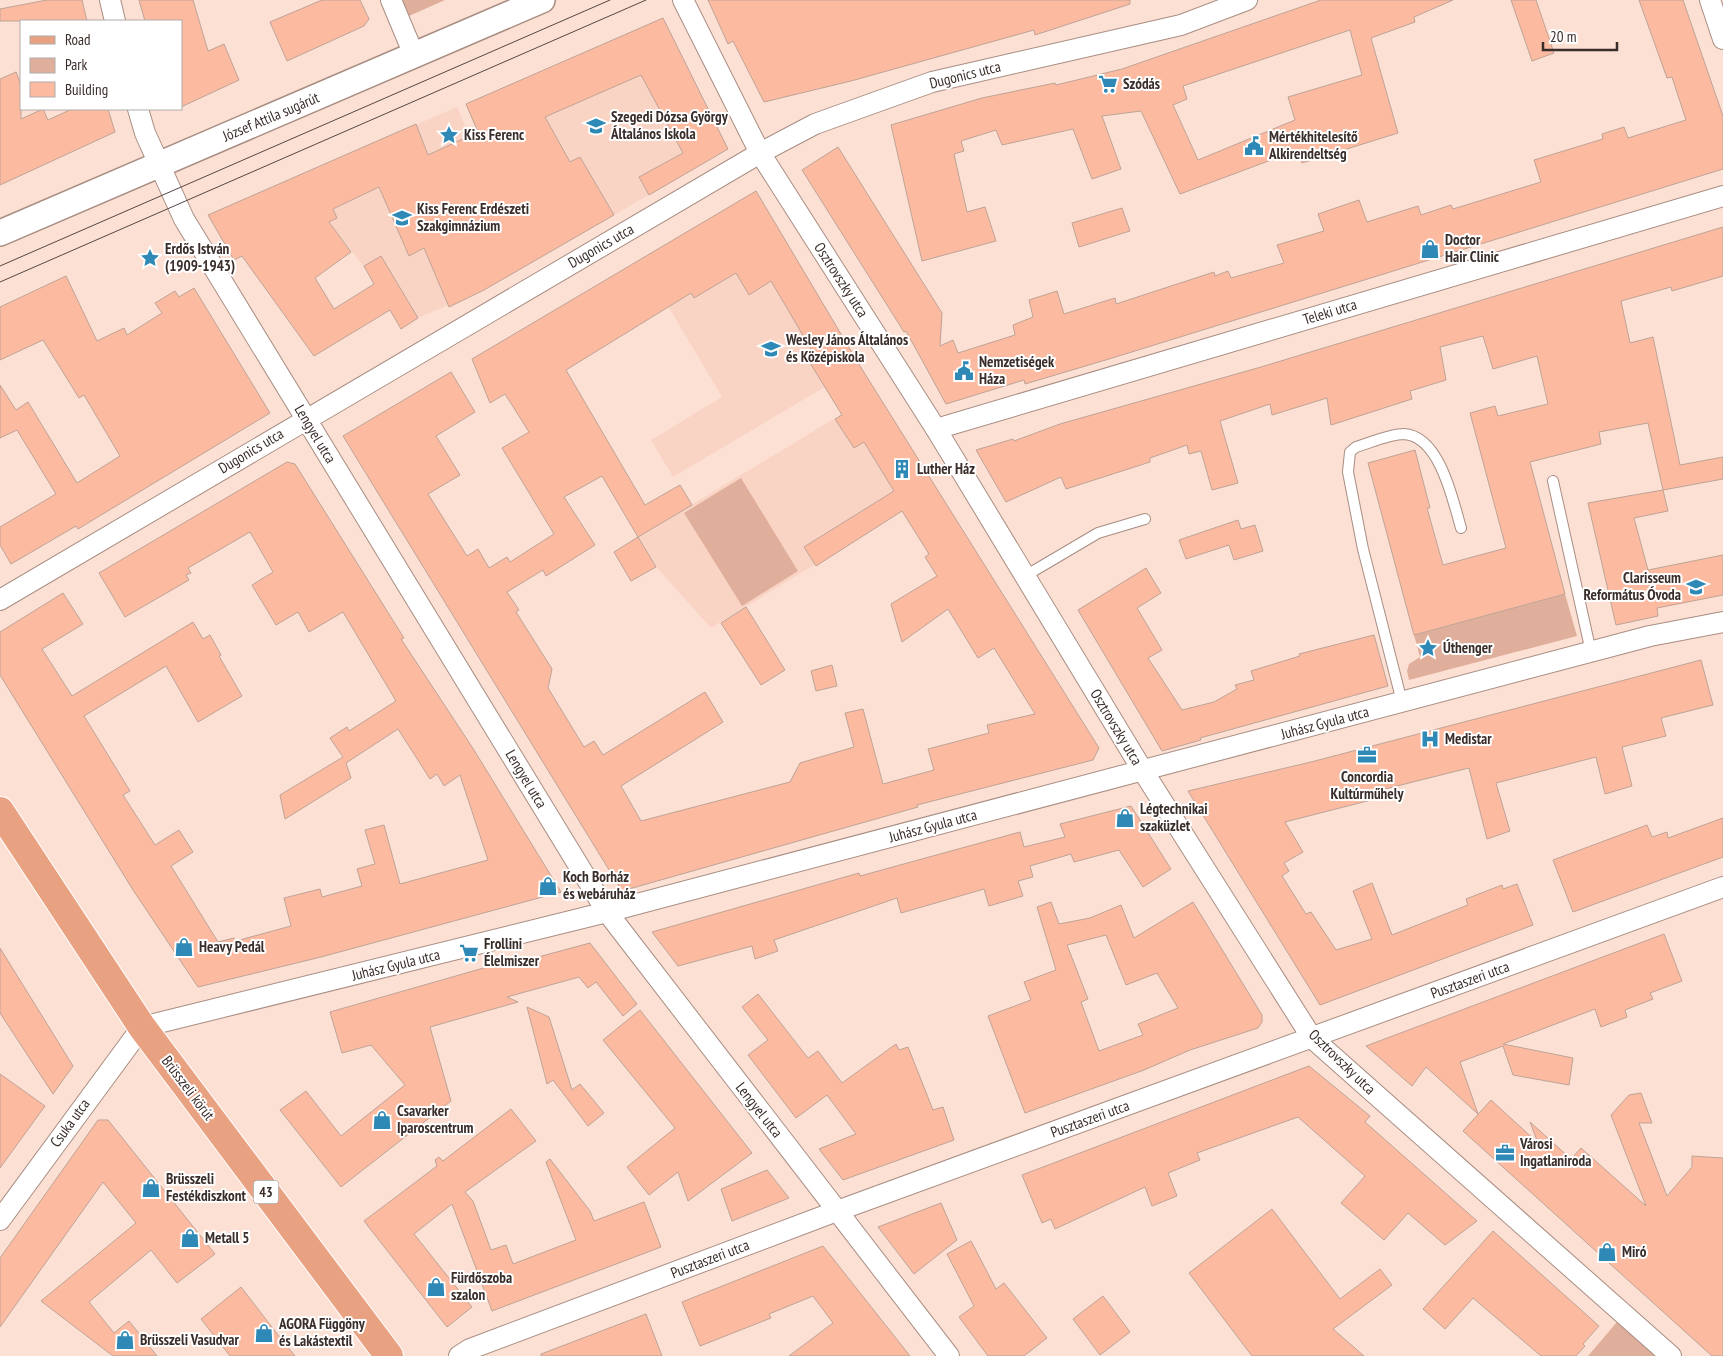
<svg xmlns="http://www.w3.org/2000/svg" width="1723" height="1356" font-family="'PT Sans Narrow',sans-serif">
	<style>
		.built { fill: #f9d4c5 }
		.green { fill: #e0af9b }
		.building { fill: #fcbba0; stroke: #bea397; fill-rule: evenodd }
		.lines { fill: none; stroke-linecap: round; stroke-linejoin: round }
		.service-casing { stroke: #a88d82; stroke-width: 12 }
		.minor-casing { stroke: #a88d82; stroke-width: 22 }
		.tertiary-casing { stroke: #a88d82; stroke-width: 28 }
		.primary-casing { stroke: #fff; stroke-width: 30 }
		.service { stroke: #fff; stroke-width: 10 }
		.minor { stroke: #fff; stroke-width: 20 }
		.tertiary { stroke: #fff; stroke-width: 25 }
		.primary { stroke: #e8a181; stroke-width: 28 }
		.tram { stroke: #554742; stroke-width: 1 }
		.labels { text-anchor: middle; stroke-width: 4; stroke-linejoin: round; paint-order: stroke }
		.shield { fill: #fff; stroke: #756d6a; stroke-width: 1 }
		.shield-label { font-size: 14px; font-weight: bold; fill: #3a2e2a }
		.street-label { font-size: 15px; fill: #3a2e2a; stroke: #fff }
		.poi-label { font-size: 15px; font-weight: bold; fill: #3a2e2a; stroke: #fff; text-anchor: start }
	</style>
	<rect width="100%" height="100%" fill="#fde0d4"/>
	<!-- built -->
	<g class="built">
		<path d="M663,19l65,130 -242,140 -68,29 -17,11 -37,-62 -28,-36 -34,-57 155,-67 41,94 8,-5 -40,-92z"/>
		<path d="M756,191l104,175 -187,111 -22,-37 71,-43 -82,-138z"/>
		<path d="M877,393l60,97 -226,138 -55,-61 -18,-30z"/>
	</g>
	<!-- green -->
	<g class="green">
		<path d="M391,0h54l-45,20z"/>
		<path d="M741,478l57,93 -56,35 -58,-93z"/>
		<path d="M1565,594l12,42 -168,44 -2,-9 2,-7 11,-7 -6,-22z"/>
		<path d="M1617,1322l38,34h-67z"/>
	</g>
	<!-- building -->
	<g class="building">
		<path d="M47,0h35l5,21h-87v-12z"/>
		<path d="M139,0h54l15,51 16,-7 15,36 -58,27v-86h-36z"/>
		<path d="M322,0h38l9,19 -5,7 -77,35 -17,-39z"/>
		<path d="M708,0h422v4l-95,31 -1,-5 -183,51 -87,21 -31,-61 -5,3z"/>
		<path d="M1321,0h132l-39,17 1,5 -44,16 27,95 -96,30 -4,-13 -118,44 -39,-83 -39,5 19,53 -29,10 -19,-50 -71,16 -6,-15 -35,11 3,10 -10,3 13,58 18,-5 11,34 -74,20 -31,-136 91,-27 73,-15 1,2 66,-16zM1350,30l12,45 -74,22 7,23 -97,40 -25,-55 14,-6 -4,-13z"/>
		<path d="M1511,0h25l18,53 -22,8z"/>
		<path d="M1639,0h44l40,116v53l-614,190 -84,25 -1,-4 -78,24 -40,-73 -2,1 -102,-162 36,-23 104,166 -2,33 13,-6 5,13 57,-18 -2,-10 20,-8 -4,-17 28,-9 7,23 51,-16 1,6 98,-32 1,4 13,-5 3,7 53,-15 -7,-18 47,-14 -6,-17 41,-14 8,22 51,-16 3,9 30,-10 2,4 88,-27 -7,-22 69,-21 -1,-5 22,-7 4,11 58,-18 -14,-43 -5,1z"/>
		<path d="M663,18l65,131 -79,46 -10,-18 44,-24 -42,-78 -96,42 25,45 10,-5 34,58 -130,75 -35,17 -25,-59 -15,8 -30,-69 -46,22 4,9 -8,4 22,30 -36,26 19,31 40,-25 -10,-18 17,-10 37,62 -17,11 -11,-19 -76,46 -72,-100 -8,4 -26,-45 208,-91 12,31 50,-23 -12,-28z"/>
		<path d="M16,72l5,13v34l22,-10 5,11 24,-11h36l7,23 -115,53v-106z"/>
		<path d="M756,191l104,175 239,382 -6,12 -176,45 1,2 -296,84 -279,-455 108,-64 24,40 -39,24 24,39 -32,19 39,62 11,-7 11,19 18,-11 3,5 44,-28 -52,-86 27,-16 -24,-38 -15,9 -18,-44zM736,273l13,22 22,-14 40,68 -7,4 38,62 -7,4 19,29 10,-6 30,49 -90,56 12,19 86,-55 27,43 -4,3 12,19 -46,28 11,38 46,-33 30,49 16,-10 41,66 -48,11 2,8 -61,16 6,21 -51,14 -20,-75 -18,4 9,34 -54,16 -10,19 -149,39 -20,-35 102,-64 -18,-30 -102,63 -9,-14 -10,6 -36,-59 4,-19 -36,-57 3,-2 -12,-18 36,-22 3,6 49,-31 -31,-48 38,-21 36,61 54,-32 -12,-20 -35,20 -79,-135 125,-77 3,5z"/>
		<path d="M1122,208l8,23 -51,16 -7,-24z"/>
		<path d="M1723,227v49l-51,15 -1,-4 -50,14 9,42 23,-6 27,128 43,-8v22l-60,11 -15,-67 -49,9 2,12 -71,18 35,132 -151,41 -46,-172 47,-13 15,58h-3l16,57 63,-17 -36,-135 25,-7 3,10 50,-12 -11,-48 -44,13 -10,-33 -43,11 6,33 -36,11 2,8 -81,26 -4,-27 -55,17 -2,-11 -50,17 18,62 -26,7 -11,-39 -12,3 -2,-9 -37,13v4l-84,27 -5,-12 -55,25 -30,-52 37,-11 1,2 46,-17 201,-57z"/>
		<path d="M66,276l31,65 27,-13 3,7 35,-22 -7,-10 20,-12 4,6 15,-9 76,125 -192,116 -2,-3 -65,38 -11,-19v-18l56,-33 -39,-64 -17,8v-53l16,25 12,-8 49,81 43,-27 -36,-61 -5,3 -36,-58 -43,20v-53z"/>
		<path d="M287,462l8,2 109,174 -3,1 73,111 87,142 -240,65 -123,30 -65,-97 -133,-215v-43l63,-39 20,31 -41,25 30,47 121,-74 10,17 7,-4 11,20 -2,1 23,40 -44,26 -32,-56 -82,50 46,75 -7,4 32,50 24,-15 14,22 -22,14 47,76 16,-4 2,3 55,-15 -7,-28 36,-9 2,8 40,-11 -5,-17 18,-5 -10,-34 19,-5 16,59 88,-24 -28,-85 -16,11 -7,-12 -7,5 -32,-50 -52,34 5,15 -66,41 -5,-24 63,-38 -13,-19 17,-11 2,4 47,-30 -53,-89 -34,20 -11,-20 -22,13 -24,-40 21,-13 -23,-40 -62,36 3,5 -5,2 3,5 -64,37 -26,-44z"/>
		<path d="M1663,490l5,21 -34,7 14,52 75,-15v40l-66,13 1,8 -42,9 -28,-122z"/>
		<path d="M1238,520l3,9 14,-4 8,26 -29,9 -5,-15 -43,14 -7,-19z"/>
		<path d="M638,537l18,30 -25,14 -17,-29z"/>
		<path d="M1146,568l15,25 -24,15 25,42 -14,8 34,52 32,-8 23,-13 -2,-4 19,-5 -3,-9 49,-15 -1,-2 75,-19 14,51 -188,52 1,2 -39,11 -84,-141z"/>
		<path d="M746,607l39,63 -24,15 -40,-62z"/>
		<path d="M1701,660l12,45 -52,13 5,18 -44,11 10,39 -27,8 -9,-37 -100,26 14,48 -23,8 -18,-71 -100,25 2,7 -86,22 18,30 -19,11 5,8 -7,5 24,38 5,-2 25,38 36,-11 -19,-48 19,-8 20,52 76,-30 -2,-6 36,-14 1,4 14,-5 16,41 -213,80 -132,-214 123,-29z"/>
		<path d="M832,665l5,21 -21,5 -5,-20z"/>
		<path d="M1131,806l40,63 -28,18 -24,-37 -45,12 -3,-8 -41,12 3,11 -15,4 5,15 -34,10 -5,-17 -83,24 -4,-15 -123,42 4,11 -23,8 -3,-13 -74,20 -26,-34 207,-59 1,3 160,-44 4,15 41,-10 -5,-13z"/>
		<path d="M1723,818v39l-150,55 -20,-52 94,-35 5,12 15,-5 1,6z"/>
		<path d="M1051,902l8,22 31,-6 31,-13 13,33 59,-36 69,113v7l-4,6 -68,22 -46,20 -119,43 -37,-97 43,-16 -7,-18 32,-12 -19,-63zM1106,935l20,50 31,-12 21,35 -40,16 5,11 -44,16 -18,-49 7,-3 -21,-54z"/>
		<path d="M1664,934l18,47 -32,12 3,6 -28,11 2,7 -26,10 -6,-18 -92,35 70,14 -4,27 -56,-10 -10,-29 -43,16 18,52 -52,-47 -14,19 -46,-40z"/>
		<path d="M590,943l47,61 -14,12 -27,-34 -8,6 -9,-11 -72,20 11,5 -88,25 21,74 -110,86 -61,-77 26,-19 35,45 64,-51 -34,-40 -29,8 -12,-41 185,-53 1,4z"/>
		<path d="M0,948l73,118 -20,28 -53,-81z"/>
		<path d="M758,994l50,64 10,-7 24,32 54,-39 3,6 9,-3 25,63 10,-3 11,33 -111,40 -24,-31 37,-15 -29,-39 -31,23 -48,-63 20,-15 -26,-33z"/>
		<path d="M527,1007l22,10 23,73 8,-6 24,29 -16,13 -35,-46 -6,4z"/>
		<path d="M640,1010l112,143 -64,48 -10,-29 -29,23 -22,-28 48,-39 -72,-88z"/>
		<path d="M1309,1066l61,50 -5,6 112,99 -32,24 -37,-32 -24,27 -43,-37 24,-27 -67,-59 -101,36 3,7 -32,13 9,23 -25,10 -7,-19 -90,42 -4,-10 -9,4 -20,-48z"/>
		<path d="M0,1074l45,32 -45,62z"/>
		<path d="M1641,1093l11,30h-13l28,73 25,-29v-11l31,2v198h-11l-249,-225 28,-31 47,43 -8,-21 41,37 10,-11 65,58 -35,-91 18,-20z"/>
		<path d="M511,1109l25,32 -71,51 8,9 18,49 15,-5 7,19 63,-24 -30,-78 4,-3 40,52 4,10 50,-19 17,45 -169,64 -40,-107 -38,30 58,73 -25,20 -83,-106 73,-55 -2,-6 4,-3 4,4z"/>
		<path d="M98,1120h10l107,134 -38,29 -26,-33 -62,52 25,31 15,-12 28,35h-44l-72,-55 95,-78 -33,-41 -103,145v-69z"/>
		<path d="M767,1170l22,28 -57,23 -11,-32z"/>
		<path d="M941,1203l16,37 -43,34 -36,-47z"/>
		<path d="M1272,1209l68,90 40,-30 12,16 -59,44 31,27h-112l-63,-83z"/>
		<path d="M1493,1231l106,95 -16,18 2,2 -9,10h-35l-68,-58 -28,31 -22,-20z"/>
		<path d="M971,1241l25,48 8,-6 43,55 -23,18h-36l-29,-39 15,-11 -27,-52z"/>
		<path d="M823,1246l87,110h-121l44,-33 -20,-27 -44,18 2,4 -71,28 -18,-44z"/>
		<path d="M241,1287l37,48 17,21h-65l-29,-37z"/>
		<path d="M1103,1296l27,36 -30,23 -27,-36z"/>
		<path d="M646,1314l16,42h-121v-2z"/>
	</g>
	<g class="lines">
		<!-- service casing -->
		<g class="service-casing">
			<g id="service">
				<path d="M1553,481l38,171"/>
				<path d="M1025,576l73,-43 47,-14"/>
				<path d="M1402,702l-39,-153 -15,-77 2,-20 6,-5c14,-4 33,-13 48,-13 36,2 49,67 57,94"/>
			</g>
		</g>
		<!-- minor casing -->
		<g class="minor-casing">
			<g id="minor">
				<path d="M110,0l5,21"/>
				<path d="M391,0l23,55"/>
				<path d="M683,0l77,153 176,276 207,342 169,267 359,318"/>
				<path d="M1710,0l13,39"/>
				<path d="M138,109l7,24 39,86 423,693 342,444"/>
				<path d="M936,429l787,-233"/>
				<path d="M0,600l760,-447 55,-29 117,-42 249,-57 66,-25"/>
				<path d="M0,1220l142,-193 465,-115 1043,-276 73,-14"/>
				<path d="M459,1356l11,-7 367,-138 886,-324"/>
			</g>
		</g>
		<!-- tertiary casing -->
		<g class="tertiary-casing">
			<path id="tertiary" d="M0,233l542,-233"/>
		</g>
		<!-- primary casing -->
		<g class="primary-casing">
			<path id="primary" d="M0,811l142,216 247,329"/>
		</g>
		<!-- service -->
		<use href="#service" class="service"/>
		<!-- minor -->
		<use href="#minor" class="minor"/>
		<!-- tertiary -->
		<use href="#tertiary" class="tertiary"/>
		<!-- primary -->
		<use href="#primary" class="primary"/>
		<!-- tram -->
		<g class="tram">
			<path d="M0,266l610,-266"/>
			<path d="M0,282l646,-282"/>
		</g>
	</g>
	<!-- icons -->
	<defs>
		<g id="supermarket-bare" transform="scale(1.5)"><path d="M-6-5.5h2.5l.6 2H6L4.5 2H-2.5L-4.4-4H-6ZM-1.5 3.2a1.3 1.3 0 1 0 .1 0ZM3 3.2a1.3 1.3 0 1 0 .1 0Z" fill="#2e89b6" stroke="#fff" stroke-width="2.5" paint-order="stroke"/></g>
		<g id="school-bare" transform="scale(1.5)"><path d="M0-5L7-2L0 1L-7-2ZM-4 1L0 2.5L4 1V4Q0 6-4 4Z" fill="#2e89b6" stroke="#fff" stroke-width="2.5" paint-order="stroke"/></g>
		<g id="sight-bare" transform="scale(1.5)"><path d="M0-6L1.8-2.2L6-1.7L2.9 1.2L3.7 5.4L0 3.3L-3.7 5.4L-2.9 1.2L-6-1.7L-1.8-2.2Z" fill="#2e89b6" stroke="#fff" stroke-width="2.5" paint-order="stroke"/></g>
		<g id="civic-bare" transform="scale(1.5)"><path d="M-.6-6.5H3V-4.5H.6V-3L4-1V1h2V6H-6V1h2V-1L-.6-3ZM-1.2 2.5V6h2.4V2.5Z" fill="#2e89b6" stroke="#fff" stroke-width="2.5" paint-order="stroke"/></g>
		<g id="shop-bare" transform="scale(1.5)"><path d="M-5-2.5h2.3a2.7 3.5 0 0 1 5.4 0H5L5.5 6h-11ZM-1.5-2.5h3a1.5 2.3 0 0 0-3 0Z" fill="#2e89b6" stroke="#fff" stroke-width="2.5" paint-order="stroke"/></g>
		<g id="building-bare" transform="scale(1.5)"><path d="M-4-6H4V6H1V3H-1V6H-4ZM-2.5-4.3h1.7v1.8h-1.7ZM.8-4.3h1.7v1.8H.8ZM-2.5-1h1.7V.8h-1.7ZM.8-1h1.7V.8H.8Z" fill="#2e89b6" stroke="#fff" stroke-width="2.5" paint-order="stroke"/></g>
		<g id="hospital-bare" transform="scale(1.5)"><path d="M-5-5h3v3.5h4V-5h3V5h-3V1.5h-4V5h-3Z" fill="#2e89b6" stroke="#fff" stroke-width="2.5" paint-order="stroke"/></g>
		<g id="office-bare" transform="scale(1.5)"><path d="M-6-3h4V-5.5h4V-3h4V5H-6ZM-1-4.5V-3h2v-1.5ZM-6 0V1H6V0Z" fill="#2e89b6" stroke="#fff" stroke-width="2.5" paint-order="stroke"/></g>
	</defs>
	<g fill-rule="evenodd">
		<use href="#supermarket-bare" x="1108" y="84"/>
		<use href="#school-bare" x="596" y="126"/>
		<use href="#sight-bare" x="449" y="135"/>
		<use href="#civic-bare" x="1254" y="146"/>
		<use href="#school-bare" x="402" y="218"/>
		<use href="#shop-bare" x="1430" y="249"/>
		<use href="#sight-bare" x="150" y="258"/>
		<use href="#school-bare" x="771" y="349"/>
		<use href="#civic-bare" x="964" y="371"/>
		<use href="#building-bare" x="902" y="469"/>
		<use href="#school-bare" x="1696" y="587"/>
		<use href="#sight-bare" x="1428" y="648"/>
		<use href="#hospital-bare" x="1430" y="739"/>
		<use href="#office-bare" x="1367" y="755"/>
		<use href="#shop-bare" x="1125" y="818"/>
		<use href="#shop-bare" x="548" y="886"/>
		<use href="#shop-bare" x="184" y="947"/>
		<use href="#supermarket-bare" x="469" y="953"/>
		<use href="#shop-bare" x="382" y="1120"/>
		<use href="#office-bare" x="1505" y="1153"/>
		<use href="#shop-bare" x="151" y="1188"/>
		<use href="#shop-bare" x="190" y="1238"/>
		<use href="#shop-bare" x="1607" y="1252"/>
		<use href="#shop-bare" x="436" y="1287"/>
		<use href="#shop-bare" x="264" y="1333"/>
		<use href="#shop-bare" x="125" y="1340"/>
	</g>
	<g class="labels">
		<!-- shield labels -->
		<rect class="shield" x="253.5" y="1180.5" width="25" height="23" rx="4"/>
		<g class="shield-label">
			<text x="266" y="1197">43</text>
		</g>
		<!-- street labels -->
		<g class="street-label">
			<text transform="translate(965 75) rotate(-14)" y="5">Dugonics utca</text>
			<text transform="translate(271 117) rotate(-23)" y="5">József Attila sugárút</text>
			<text transform="translate(601 246) rotate(-30)" y="5">Dugonics utca</text>
			<text transform="translate(841 280) rotate(57)" y="5">Osztrovszky utca</text>
			<text transform="translate(1330 312) rotate(-17)" y="5">Teleki utca</text>
			<text transform="translate(315 434) rotate(59)" y="5">Lengyel utca</text>
			<text transform="translate(251 451) rotate(-31)" y="5">Dugonics utca</text>
			<text transform="translate(1325 723) rotate(-15)" y="5">Juhász Gyula utca</text>
			<text transform="translate(1116 727) rotate(59)" y="5">Osztrovszky utca</text>
			<text transform="translate(526 779) rotate(59)" y="5">Lengyel utca</text>
			<text transform="translate(933 826) rotate(-15)" y="5">Juhász Gyula utca</text>
			<text transform="translate(396 965) rotate(-14)" y="5">Juhász Gyula utca</text>
			<text transform="translate(1470 980) rotate(-20)" y="5">Pusztaszeri utca</text>
			<text transform="translate(1342 1062) rotate(44)" y="5">Osztrovszky utca</text>
			<text transform="translate(188 1088) rotate(53)" y="5">Brüsszeli körút</text>
			<text transform="translate(759 1110) rotate(52)" y="5">Lengyel utca</text>
			<text transform="translate(1090 1119) rotate(-20)" y="5">Pusztaszeri utca</text>
			<text transform="translate(70 1123) rotate(-54)" y="5">Csuka utca</text>
			<text transform="translate(710 1259) rotate(-21)" y="5">Pusztaszeri utca</text>
		</g>
		<!-- poi labels -->
		<g class="poi-label">
			<text x="1123" y="89">Szódás</text>
			<text x="611" y="122">Szegedi Dózsa György<tspan x="611" dy="17">Általános Iskola</tspan></text>
			<text x="464" y="140">Kiss Ferenc</text>
			<text x="1269" y="142">Mértékhitelesítő<tspan x="1269" dy="17">Alkirendeltség</tspan></text>
			<text x="417" y="214">Kiss Ferenc Erdészeti<tspan x="417" dy="17">Szakgimnázium</tspan></text>
			<text x="1445" y="245">Doctor<tspan x="1445" dy="17">Hair Clinic</tspan></text>
			<text x="165" y="254">Erdős István<tspan x="165" dy="17">(1909-1943)</tspan></text>
			<text x="786" y="345">Wesley János Általános<tspan x="786" dy="17">és Középiskola</tspan></text>
			<text x="979" y="367">Nemzetiségek<tspan x="979" dy="17">Háza</tspan></text>
			<text x="917" y="474">Luther Ház</text>
			<text x="1681" y="583" text-anchor="end">Clarisseum<tspan x="1681" dy="17">Református Óvoda</tspan></text>
			<text x="1443" y="653">Úthenger</text>
			<text x="1445" y="744">Medistar</text>
			<text x="1367" y="782" text-anchor="middle">Concordia<tspan x="1367" dy="17">Kultúrműhely</tspan></text>
			<text x="1140" y="814">Légtechnikai<tspan x="1140" dy="17">szaküzlet</tspan></text>
			<text x="563" y="882">Koch Borház<tspan x="563" dy="17">és webáruház</tspan></text>
			<text x="484" y="949">Frollini<tspan x="484" dy="17">Élelmiszer</tspan></text>
			<text x="199" y="952">Heavy Pedál</text>
			<text x="397" y="1116">Csavarker<tspan x="397" dy="17">Iparoscentrum</tspan></text>
			<text x="1520" y="1149">Városi<tspan x="1520" dy="17">Ingatlaniroda</tspan></text>
			<text x="166" y="1184">Brüsszeli<tspan x="166" dy="17">Festékdiszkont</tspan></text>
			<text x="205" y="1243">Metall 5</text>
			<text x="1622" y="1257">Miró</text>
			<text x="451" y="1283">Fürdőszoba<tspan x="451" dy="17">szalon</tspan></text>
			<text x="279" y="1329">AGORA Függöny<tspan x="279" dy="17">és Lakástextil</tspan></text>
			<text x="140" y="1345">Brüsszeli Vasudvar</text>
		</g>
	</g>
	<!-- legend -->
	<rect x="20" y="20" width="162" height="90" fill="#ffffff" stroke="#b0abaa"/>
	<rect x="30" y="36" width="25" height="8" fill="#e8a181" stroke="#b0abaa"/>
	<text x="65" y="45" font-size="15" fill="#3a2e2a">Road</text>
	<rect x="30" y="58" width="25" height="15" fill="#e0af9b" stroke="#b0abaa"/>
	<text x="65" y="70" font-size="15" fill="#3a2e2a">Park</text>
	<rect x="30" y="82" width="25" height="15" fill="#fcbba0" stroke="#b0abaa"/>
	<text x="65" y="95" font-size="15" fill="#3a2e2a">Building</text>
	<!-- scale -->
	<path d="M1543 42v8h74v-8" fill="none" stroke="#3a2e2a" stroke-width="2.5"/>
	<text x="1550" y="42" font-size="15" fill="#3a2e2a" stroke="#ffffff" stroke-width="4" paint-order="stroke">20 m</text>
</svg>
